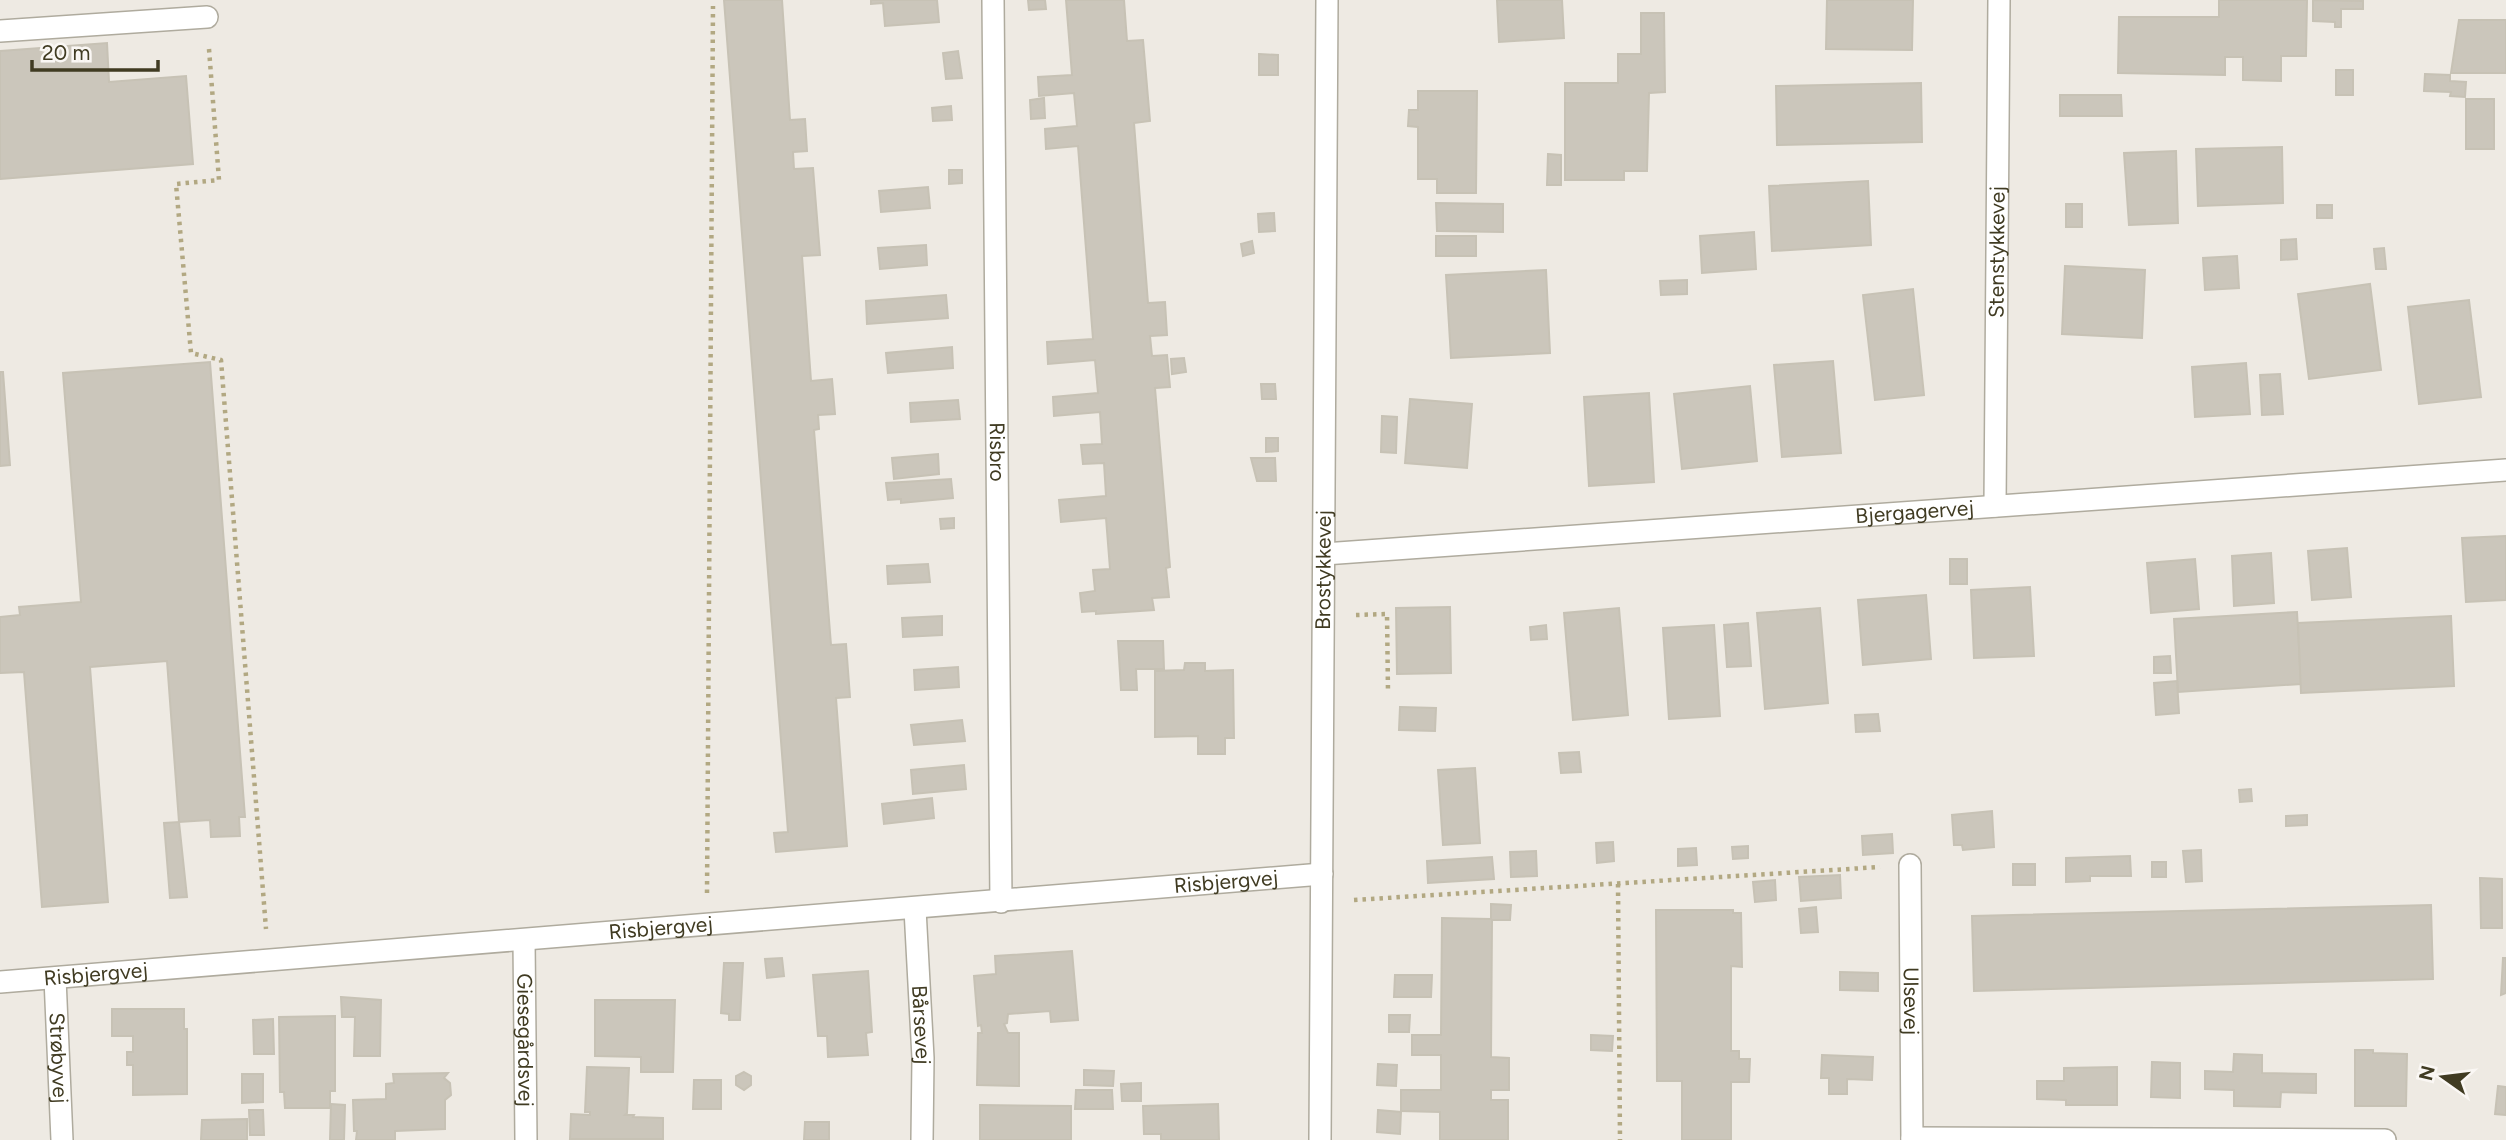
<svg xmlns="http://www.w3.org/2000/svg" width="2506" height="1140" font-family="Figtree,sans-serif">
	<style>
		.building { fill: #cbc6bb; stroke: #c7c2b5; stroke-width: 2 }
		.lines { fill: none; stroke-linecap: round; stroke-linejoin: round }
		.minor-casing { stroke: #afab9e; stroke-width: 24 }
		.tertiary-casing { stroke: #afab9e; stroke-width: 24 }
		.path { stroke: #b2a882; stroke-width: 4.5; stroke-dasharray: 3.5 5; stroke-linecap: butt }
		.minor { stroke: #fff; stroke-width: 21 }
		.tertiary { stroke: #fff; stroke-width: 21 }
		.labels { text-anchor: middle; stroke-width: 6; stroke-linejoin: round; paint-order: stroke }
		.street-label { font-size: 21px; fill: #403b22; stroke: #faf7f4 }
	</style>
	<rect width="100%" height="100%" fill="#eeeae3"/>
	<!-- building -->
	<g class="building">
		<path d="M724,0h58l8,120 15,-1 2,32 -14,1 1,17 19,-1 7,87 -18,1 9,125 21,-2 3,35 -17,1 1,14 -5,1 17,215 15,-1 4,53 -14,1 11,148 -71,6 -2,-19 14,-1z"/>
		<path d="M871,0h66l2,22 -54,4 -2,-23 -12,1z"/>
		<path d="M1028,0h17l1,9 -17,1z"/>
		<path d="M1066,0h58l3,41 16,-1 7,81 -16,2 14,180 17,-1 2,33 -17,1 2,20 15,-1 3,32 -15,1 15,179 -4,1 3,29 -17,1 2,12 -58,4v-3l-14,1 -2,-19 15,-2 -2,-21 17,-1 -4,-51 -45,4 -2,-22 47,-4 -2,-33 -21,1 -2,-19 21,-1 -2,-32 -46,4 -1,-19 45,-4 -3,-33 -47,4 -1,-22 46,-3 -15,-193 -32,3 -1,-20 32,-3 -3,-33 -35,3 -1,-19 34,-2z"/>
		<path d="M1497,0h65l2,38 -65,4z"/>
		<path d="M1827,0h86l-1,50 -86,-1z"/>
		<path d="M2219,0h88l-1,56h-25v25l-38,-1v-23h-18v18l-107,-2 1,-56h100z"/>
		<path d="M2313,0l50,1v8h-22v18h-6v-5l-22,-1z"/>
		<path d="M1641,13h23l1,79 -16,1 -2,78h-23v9h-59v-97h53v-29h23z"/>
		<path d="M2459,20h47v53h-55z"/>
		<path d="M107,43l2,39 77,-6 7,88 -193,15v-128z"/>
		<path d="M958,51l4,27 -16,1 -3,-26z"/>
		<path d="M1259,54l19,1v20h-19z"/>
		<rect x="2336" y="70" width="17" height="25"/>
		<path d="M2425,74l25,1v6l16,1 -1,15 -15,-1 1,-4 -27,-1z"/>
		<path d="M1921,83l1,59 -145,3 -1,-59z"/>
		<path d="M1418,91h59l-1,102h-39v-14h-19v-52l-10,-1 1,-16h9z"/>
		<path d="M2060,95h61l1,21h-62z"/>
		<path d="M1044,98l1,20 -14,1 -1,-19z"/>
		<rect x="2466" y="99" width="28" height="50"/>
		<path d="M951,106l1,14 -19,1 -1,-13z"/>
		<path d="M2282,147l1,56 -85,3 -2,-57z"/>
		<path d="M2176,151l2,72 -49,2 -5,-72z"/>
		<path d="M1548,154l13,1v30h-14z"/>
		<path d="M949,170h13v13l-13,1z"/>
		<path d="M1868,181l3,64 -99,6 -3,-65z"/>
		<path d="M928,187l2,21 -49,4 -2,-21z"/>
		<path d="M1436,203l67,1v28l-66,-1z"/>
		<rect x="2066" y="204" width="16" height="23"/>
		<rect x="2317" y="205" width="15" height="13"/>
		<path d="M1274,213l1,18 -16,1 -1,-18z"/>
		<path d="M1754,232l2,37 -54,4 -2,-37z"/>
		<rect x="1436" y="236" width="40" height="20"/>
		<path d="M2296,239l1,20 -16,1v-20z"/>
		<path d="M1252,241l2,12 -11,3 -2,-12z"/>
		<path d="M926,245l1,20 -47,4 -2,-21z"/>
		<path d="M2384,248l2,21h-10l-2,-20z"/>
		<path d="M2237,256l2,32 -34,2 -2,-32z"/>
		<path d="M2065,266l80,4 -3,68 -80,-4z"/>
		<path d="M1546,270l4,83 -99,5 -5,-83z"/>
		<path d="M1687,280v14l-26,1 -1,-14z"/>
		<path d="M2370,284l11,86 -72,9 -11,-85z"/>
		<path d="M1913,289l11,106 -49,5 -12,-105z"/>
		<path d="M946,295l2,23 -81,6 -1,-23z"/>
		<path d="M2469,300l12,97 -62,7 -11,-97z"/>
		<path d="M952,347l1,21 -65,5 -2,-20z"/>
		<path d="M1184,358l2,14 -14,2 -1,-15z"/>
		<path d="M1833,361l8,92 -59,4 -8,-92z"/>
		<path d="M210,362l35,455h-6l1,19 -29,1 -1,-17 -31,2 -12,-161 -77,6 18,235 -66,5 -18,-235 -24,1v-56l20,-2 -1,-8 62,-5 -18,-229z"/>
		<path d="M2246,363l4,51 -55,3 -3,-50z"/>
		<path d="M0,372h3l7,93 -10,1z"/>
		<path d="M2280,374l3,40 -21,1 -2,-40z"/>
		<path d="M1261,384h14l1,15h-14z"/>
		<path d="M1750,386l7,75 -75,8 -8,-75z"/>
		<path d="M1649,393l5,89 -65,4 -5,-89z"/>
		<path d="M1410,399l62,5 -5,64 -62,-5z"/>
		<path d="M958,400l2,19 -49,3 -1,-19z"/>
		<path d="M1382,416l15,1 -1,36 -15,-1z"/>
		<path d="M1266,438h12v13l-12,1z"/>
		<path d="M938,454l1,20 -45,5 -2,-21z"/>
		<path d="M1251,458h24l1,23h-19z"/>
		<path d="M951,479l2,19 -52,5v-4l-13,1 -2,-17z"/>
		<path d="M954,518v10l-13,1 -1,-10z"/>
		<path d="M2506,536v64l-40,2 -4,-64z"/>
		<path d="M2347,548l4,49 -39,3 -4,-49z"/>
		<path d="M2271,553l3,50 -40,3 -2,-50z"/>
		<rect x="1950" y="559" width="17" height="25"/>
		<path d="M2195,559l4,50 -48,4 -4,-50z"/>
		<path d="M928,564l2,18 -42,2 -1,-18z"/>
		<path d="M2030,587l4,69 -60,2 -3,-68z"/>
		<path d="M1926,595l5,64 -68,6 -5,-65z"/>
		<path d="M1450,607l1,66 -54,1 -1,-66z"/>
		<path d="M1619,608l9,107 -55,5 -9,-107z"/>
		<path d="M1820,608l8,95 -63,6 -8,-96z"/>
		<path d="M2297,612l4,72 -123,8 -4,-73z"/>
		<path d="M942,616v19l-39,2 -1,-19z"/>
		<path d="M2451,616l3,70 -153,7 -3,-70z"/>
		<path d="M1748,623l3,43 -24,1 -3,-42z"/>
		<path d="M1546,625l1,14 -16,1 -1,-13z"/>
		<path d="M1714,625l6,91 -51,3 -6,-91z"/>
		<path d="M1118,641h45l1,28h-28l1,21h-16z"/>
		<path d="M2170,656l1,17h-17v-16z"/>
		<path d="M1185,663h20v8l28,-1 1,68h-9v16h-27v-18l-43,1v-66l29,-1z"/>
		<path d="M958,667l1,20 -44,3 -1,-20z"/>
		<path d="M2177,681l2,32 -23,2 -2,-32z"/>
		<path d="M1400,707l36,1 -1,23 -36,-1z"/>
		<path d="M1878,714l2,17 -24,1 -1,-17z"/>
		<path d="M962,720l3,21 -51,4 -3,-20z"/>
		<path d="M1579,752l2,20 -20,1 -2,-20z"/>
		<path d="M964,765l2,24 -53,5 -2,-24z"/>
		<path d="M1475,768l5,75 -37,2 -5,-75z"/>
		<path d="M2251,789l1,12 -12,1 -1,-12z"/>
		<path d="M932,798l2,20 -50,6 -2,-20z"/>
		<path d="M1992,811l2,36 -31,3 -1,-5h-8l-2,-30z"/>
		<path d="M2307,815v10l-21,1v-10z"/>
		<path d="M179,822l8,75 -17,1 -6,-75z"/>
		<path d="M1892,834l1,19 -30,2 -1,-19z"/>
		<path d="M1613,842l1,19 -17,2 -1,-20z"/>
		<path d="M1748,846v12l-15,1 -1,-12z"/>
		<path d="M1696,848l1,17 -19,1v-17z"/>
		<path d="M2201,850l1,31 -16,1 -3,-31z"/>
		<path d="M1536,851l1,25 -26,1 -1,-25z"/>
		<path d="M2130,856l1,20h-41v5l-24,1v-24z"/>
		<path d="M1492,857l2,22 -66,4 -1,-22z"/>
		<rect x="2152" y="862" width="14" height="15"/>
		<rect x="2013" y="864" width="22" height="21"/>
		<path d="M1840,875l1,23 -40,3 -2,-24z"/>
		<path d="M2480,878l22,1v49h-21z"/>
		<path d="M1775,880l1,20 -21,2 -2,-20z"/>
		<path d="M1491,904l20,1 -1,15h-18l-1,137 18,1v32h-18v10h17v40h-68v-28l-39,-1v-21h40v-35h-29v-20h29l1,-117 49,1z"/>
		<path d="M2431,905l2,74 -459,12 -2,-75z"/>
		<path d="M1816,907l2,25 -17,1 -2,-24z"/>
		<path d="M1656,910h77v3h8l1,54 -11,-1v85h8v8h11l-1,23h-18v58h-49v-59h-25z"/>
		<path d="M1072,951l6,69 -27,2 -1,-11 -42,3 -1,9 -3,1 4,9h11v53l-42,-1 1,-52h4l-1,-8 -3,1 -4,-50 22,-2 -1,-18z"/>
		<path d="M782,958l2,18 -17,2 -2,-19z"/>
		<path d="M2503,958h3v35l-5,2z"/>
		<path d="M724,963h19l-3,57h-11v-6l-8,-1z"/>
		<path d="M868,971l4,61 -6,1 2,22 -40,2 -1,-21h-9l-5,-61z"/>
		<path d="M1840,972l38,1v18l-38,-1z"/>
		<path d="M1395,975h37l-1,22h-37z"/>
		<path d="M341,997l40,3 -1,56h-26l1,-39h-13z"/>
		<path d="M595,1000h80l-2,72h-32v-15l-46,-1z"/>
		<path d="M112,1009h72v20h3v65l-54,1v-30h-6v-13h6v-16h-21z"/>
		<path d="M1389,1015h21l-1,17h-20z"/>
		<path d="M335,1016v75h-5v17h-45l-1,-16h-4l-1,-75z"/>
		<path d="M273,1019l1,35h-20l-1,-34z"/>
		<path d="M1591,1035l22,1 -1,15 -21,-1z"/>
		<path d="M2355,1050h18v3l34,1 -1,52h-51z"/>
		<path d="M2234,1054l28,1v18l54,1v19l-35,-1 -1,15 -46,-1v-16l-29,-1v-18l28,1z"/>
		<path d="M1822,1055l51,2 -1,23 -25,-1v15h-18v-16h-8z"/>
		<path d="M2152,1062l28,1v35l-29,-1z"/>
		<path d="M1378,1064l19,1 -1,21 -19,-1z"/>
		<path d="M587,1067l42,1 -2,45 -2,2h9l-1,2 30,1v21h-93l1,-25 19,1v-3h-5z"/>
		<path d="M2117,1067v38h-51v-5l-29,-1v-18h27v-13z"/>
		<path d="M1084,1070l30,1 -1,15 -29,-1z"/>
		<path d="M744,1072l7,4v9l-7,5 -8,-5v-9z"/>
		<path d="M448,1073l-4,5 6,5 1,12 -6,5v29l-50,2v9h-39l1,-9h-3l-1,-31 33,-1v-15l8,-1 -1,-9z"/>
		<path d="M242,1074h21v28l-21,1z"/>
		<path d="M694,1080h27v29h-28z"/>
		<path d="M1141,1083v18h-19l-1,-17z"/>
		<path d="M2498,1086l8,1v28l-11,-1z"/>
		<path d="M1076,1090h36l1,19h-38z"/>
		<path d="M331,1104l14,1 -1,35h-14z"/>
		<path d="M1218,1104l1,36h-58v-6h-17l-1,-28z"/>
		<path d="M980,1105l91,1v34h-91z"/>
		<path d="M249,1110h14l1,25h-14z"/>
		<path d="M1378,1110l23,2 -1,22 -23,-2z"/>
		<path d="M247,1119v21h-46l1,-20z"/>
		<path d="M805,1122h24v18h-25z"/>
	</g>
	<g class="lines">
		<!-- minor casing -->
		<g class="minor-casing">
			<g id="minor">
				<path id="s1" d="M993,0l8,902"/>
				<path d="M0,31l207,-14"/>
				<path id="s2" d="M1995,506l4,-506"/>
				<path id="s3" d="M1324,554l1182,-84"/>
				<path id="s4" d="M1910,865l2,275"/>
				<path id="s5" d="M915,909l8,149 -1,82"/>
				<path id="s6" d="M524,940l2,200"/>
				<path id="s7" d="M55,978l7,162"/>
				<path id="s8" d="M0,982l1322,-108"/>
				<path d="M1912,1138l473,2"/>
			</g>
		</g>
		<!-- tertiary casing -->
		<g class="tertiary-casing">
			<g id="tertiary">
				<path id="s9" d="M1320,1140l7,-1140"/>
			</g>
		</g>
		<!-- path -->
		<g class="path">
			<path d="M209,49l10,131 -43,4 15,169 30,7 45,569"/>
			<path d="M1356,615l31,-1 1,78"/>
			<path d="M1618,884l2,256"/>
			<path d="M707,893l6,-887"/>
			<path d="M1354,900l526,-33"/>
		</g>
		<!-- minor -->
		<use href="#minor" class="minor"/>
		<!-- tertiary -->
		<use href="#tertiary" class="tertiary"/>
	</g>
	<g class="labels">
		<!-- street labels -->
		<g class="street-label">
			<text dy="7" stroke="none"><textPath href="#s2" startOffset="254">Stenstykkevej</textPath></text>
			<text dy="7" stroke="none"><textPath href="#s1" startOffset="452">Risbro</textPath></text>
			<text dy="7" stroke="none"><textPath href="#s3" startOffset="592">Bjergagervej</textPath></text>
			<text dy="7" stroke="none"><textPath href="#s9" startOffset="570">Brostykkevej</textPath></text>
			<text dy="7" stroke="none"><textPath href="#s8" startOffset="1230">Risbjergvej</textPath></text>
			<text dy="7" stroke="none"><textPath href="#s8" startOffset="663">Risbjergvej</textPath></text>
			<text dy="7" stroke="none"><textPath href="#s8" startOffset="96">Risbjergvej</textPath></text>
			<text dy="7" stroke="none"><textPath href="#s4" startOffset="136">Ulsevej</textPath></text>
			<text dy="7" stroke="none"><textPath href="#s5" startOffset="116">Bårsevej</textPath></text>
			<text dy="7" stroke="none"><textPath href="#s6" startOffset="100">Giesegårdsvej</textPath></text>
			<text dy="7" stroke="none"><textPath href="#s7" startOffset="80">Strøbyvej</textPath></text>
		</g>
	</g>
	<!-- north arrow -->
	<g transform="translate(2443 1077) rotate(284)" stroke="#faf7f4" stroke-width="5" paint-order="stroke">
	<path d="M0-5L12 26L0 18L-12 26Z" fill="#403b22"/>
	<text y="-10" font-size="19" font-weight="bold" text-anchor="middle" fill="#403b22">N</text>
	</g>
	<!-- scale -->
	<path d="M32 60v10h126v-10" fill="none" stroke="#403b22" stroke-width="3.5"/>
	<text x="42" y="60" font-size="21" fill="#403b22" stroke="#faf7f4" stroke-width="5" paint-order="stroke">20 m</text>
</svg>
